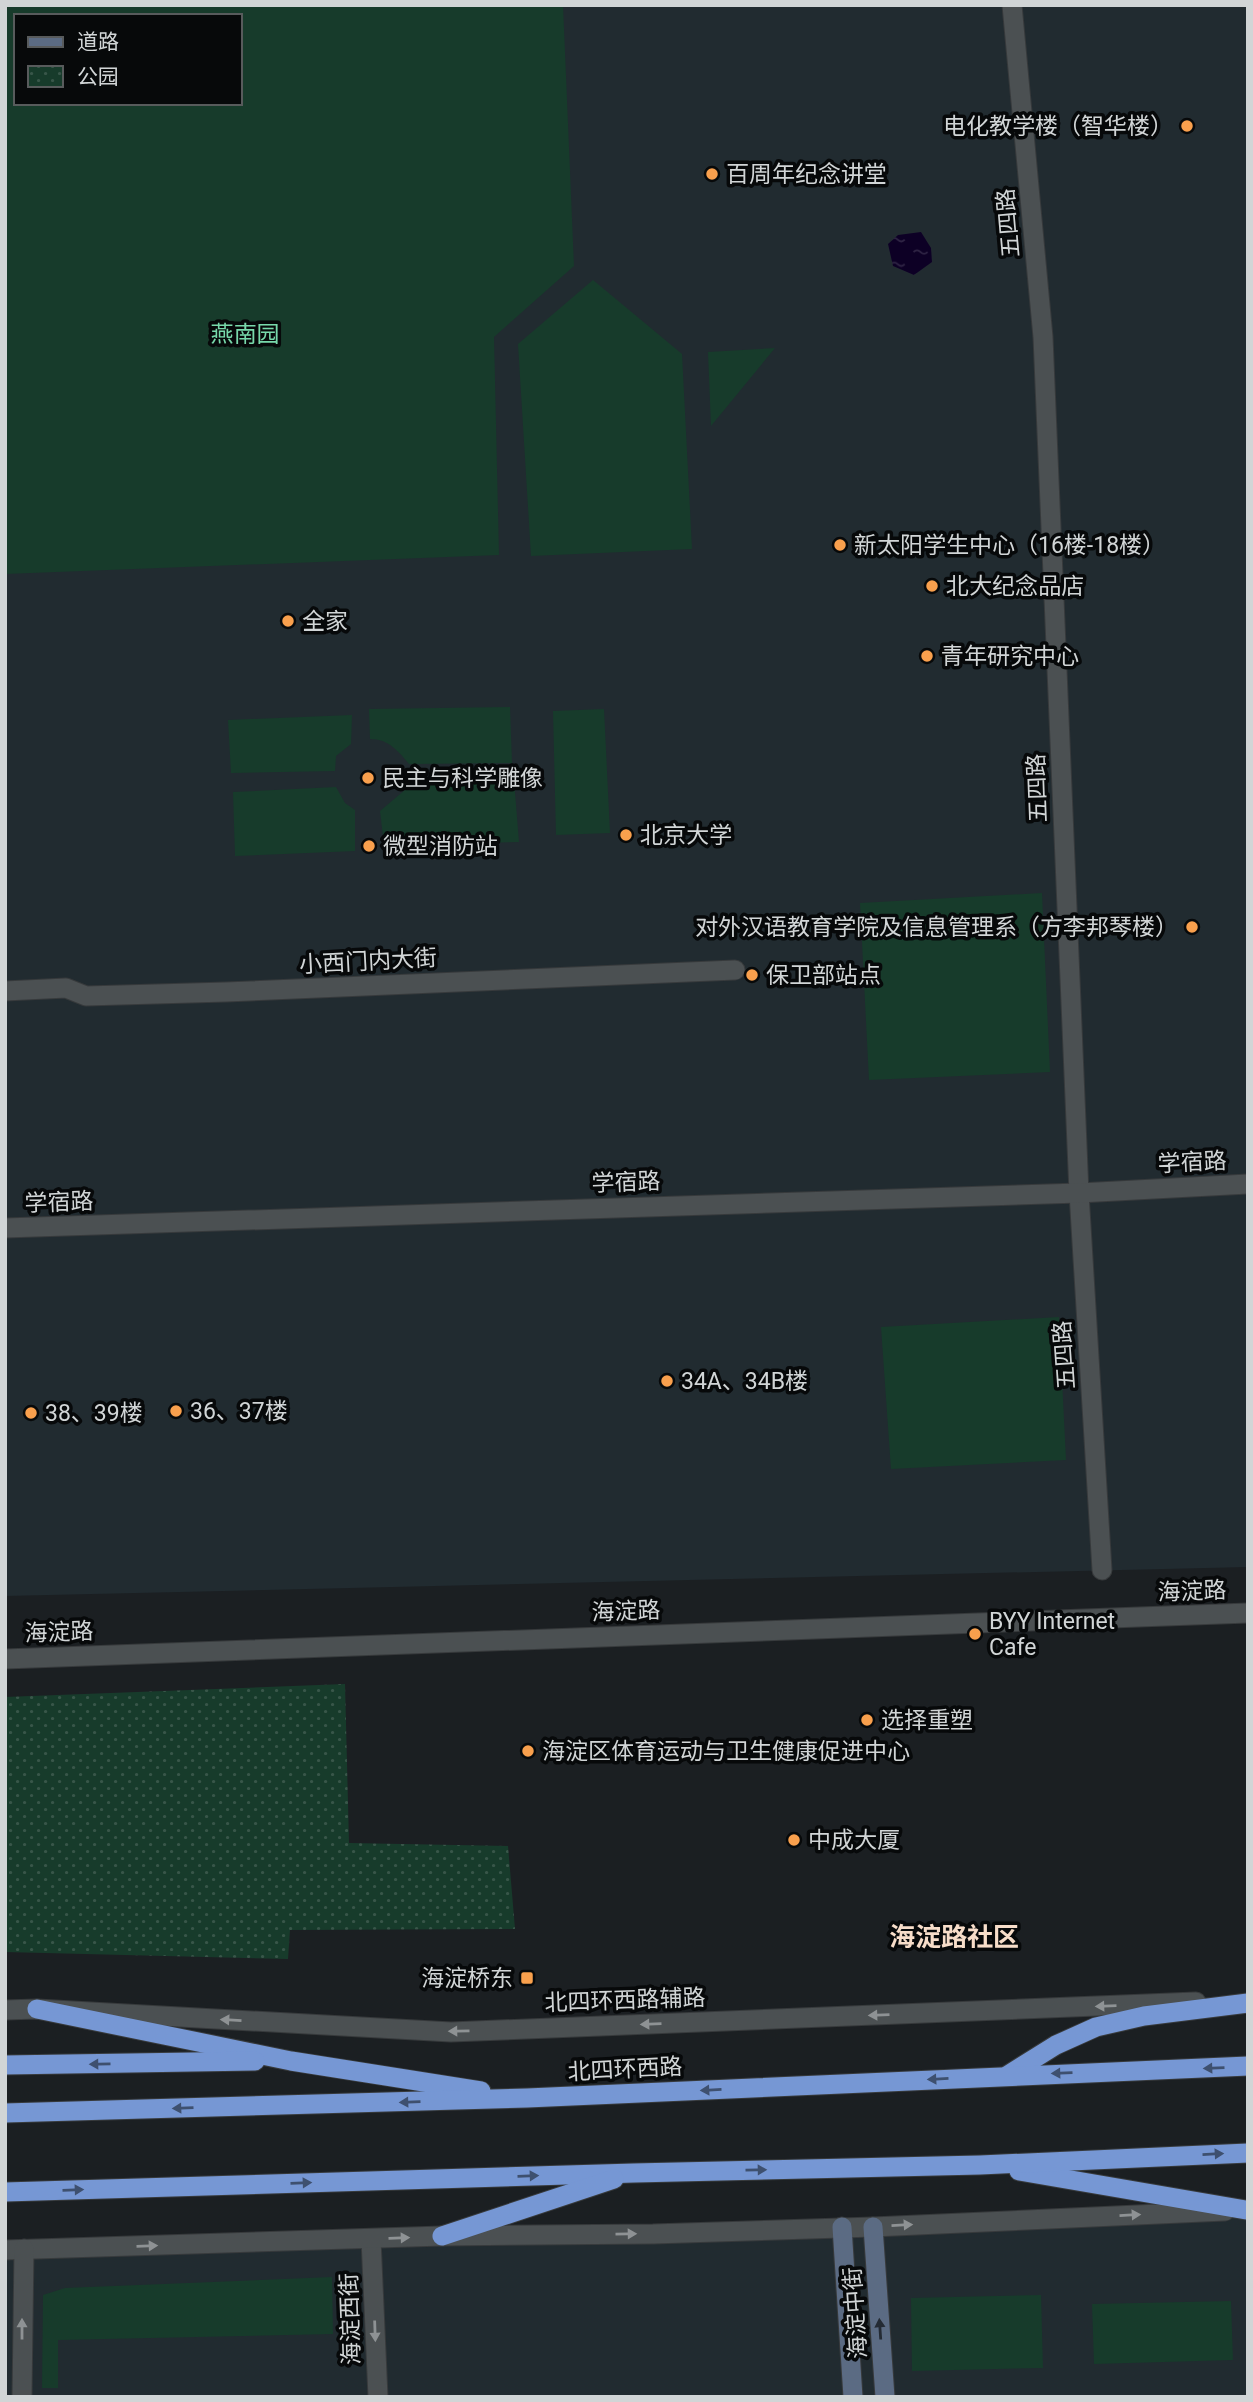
<svg xmlns="http://www.w3.org/2000/svg" width="1253" height="2402" font-family="Roboto,'Noto Sans SC',sans-serif">
	<style>
		.built { fill: #212b30; fill-rule: evenodd }
		.park { fill: url(#park-dots) }
		.garden { fill: #173b2b; fill-rule: evenodd }
		.water { fill: url(#water-ripples) }
		.lines { fill: none; stroke-linecap: round; stroke-linejoin: round }
		.minor-casing { stroke: #373a3c; stroke-width: 21 }
		.tertiary-casing { stroke: #373a3c; stroke-width: 21 }
		.secondary-casing { stroke: #373a3c; stroke-width: 21 }
		.trunk-casing { stroke: #373a3c; stroke-width: 21 }
		.minor { stroke: #4b5052; stroke-width: 19 }
		.tertiary { stroke: #4b5052; stroke-width: 19 }
		.secondary { stroke: #5b6b83; stroke-width: 19 }
		.trunk { stroke: #7697d4; stroke-width: 19 }
		.oneway { fill: #8e9294 }
		.oneway2 { fill: #3e506f }
		.oneway3 { fill: #242b34 }
		.poi-dot { fill: #f9a04d; stroke: #07090a; stroke-width: 2.5 }
		.labels { text-anchor: middle; stroke-width: 7; stroke-linejoin: round; paint-order: stroke }
		.poi-label { font-size: 23px; fill: #d1d5d6; stroke: #07090a; text-anchor: start }
		.street-label { font-size: 23px; fill: #d1d5d6; stroke: #07090a }
		.park-label { font-size: 23px; fill: #78d9ab; stroke: #07090a }
		.quarter-label { font-size: 26px; font-weight: bold; fill: #f7ddc9; stroke: #07090a }
	</style>
	<defs>
		<pattern id="park-dots" width="8" height="8" patternUnits="userSpaceOnUse" patternTransform="scale(1.75)"><rect width="8" height="8" fill="#173b2b"/><path d="M2 2h.1M6 6h.1" fill="none" stroke="#385649" stroke-width="1.8" stroke-linecap="round"/></pattern>
		<pattern id="water-ripples" width="26" height="14" patternUnits="userSpaceOnUse" patternTransform="scale(1.75)"><rect width="26" height="14" fill="#0d0025"/><path d="M2 4q2-2 4 0t4 0M15 11q2-2 4 0t4 0" fill="none" stroke="#2f2444"/></pattern>
	</defs>
	<rect width="100%" height="100%" fill="#1b1f22"/>
	<!-- built -->
	<g class="built">
		<path d="M5,5h1243v1562l-1243,29zM16,16h224v87h-224z"/>
		<path d="M1248,2205v192h-1243v-149z"/>
	</g>
	<!-- park -->
	<path class="park" d="M345,1684l4,159 159,3 7,83 -225,1 -2,29 -283,-7v-255z"/>
	<!-- garden -->
	<g class="garden">
		<path d="M5,5h558l11,261 -80,71 5,218 -494,19zM16,16h224v87h-224z"/>
		<path d="M593,280l89,74 10,195 -161,7 -13,-212z"/>
		<path d="M775,348l-64,78 -3,-74z"/>
		<path d="M510,707l2,56 -103,1c-11,-13 -20,-25 -39,-25l-1,-30z"/>
		<path d="M604,709l6,124 -54,2 -3,-124z"/>
		<path d="M352,715l-1,29 -15,12 -1,15 -104,2 -3,-53z"/>
		<path d="M514,780l5,62 -135,3 -4,-34 32,-27z"/>
		<path d="M336,787l9,16 10,7v41l-120,5 -2,-64z"/>
		<path d="M1042,893l8,179 -181,8 -9,-177z"/>
		<path d="M1059,1317l7,143 -175,9 -10,-142z"/>
		<path d="M332,2277l1,57 -275,6v48h-16l1,-93 22,-7z"/>
		<path d="M1041,2295l2,73 -131,3 -1,-73z"/>
		<path d="M1231,2301l2,59 -139,4 -2,-60z"/>
	</g>
	<!-- water -->
	<path class="water" d="M921,232l10,16 1,14 -18,13 -21,-9 -5,-22 10,-9z"/>
	<g class="lines">
		<!-- minor casing -->
		<g class="minor-casing">
			<g id="minor">
				<path d="M1012,5l31,332 36,856 23,377"/>
				<path d="M5,991l61,-3 20,8 140,-4 509,-22"/>
				<path d="M5,1228l1074,-35 169,-9"/>
				<path d="M371,2239l7,158"/>
			</g>
		</g>
		<!-- tertiary casing -->
		<g class="tertiary-casing">
			<g id="tertiary">
				<path d="M5,1659l1243,-46"/>
				<path d="M5,2010l32,-1 414,23 745,-30"/>
				<path d="M5,2250l437,-14 211,-2 220,-7 352,-16"/>
				<path d="M22,2397l2,-148"/>
			</g>
		</g>
		<!-- secondary casing -->
		<g class="secondary-casing">
			<g id="secondary">
				<path d="M842,2227l11,170"/>
				<path d="M873,2227l12,170"/>
			</g>
		</g>
		<!-- trunk casing -->
		<g class="trunk-casing">
			<g id="trunk">
				<path d="M37,2009l254,52 190,30"/>
				<path d="M5,2065l250,-4"/>
				<path d="M1008,2075l48,-30 40,-18 48,-11 104,-13"/>
				<path d="M5,2113l522,-15 721,-32"/>
				<path d="M1019,2171l227,39"/>
				<path d="M5,2192l629,-19 346,-8 268,-12"/>
				<path d="M442,2236l172,-57"/>
			</g>
		</g>
		<!-- minor -->
		<use href="#minor" class="minor"/>
		<!-- tertiary -->
		<use href="#tertiary" class="tertiary"/>
		<!-- secondary -->
		<use href="#secondary" class="secondary"/>
		<!-- trunk -->
		<use href="#trunk" class="trunk"/>
	</g>
	<!-- one-way arrows -->
	<defs><path id="oneway-solid" d="M-6-.8H1V-3.2L6.5 0L1 3.2V.8H-6Z" transform="scale(1.75)"/></defs>
	<g class="oneway">
		<use href="#oneway-solid" transform="translate(1106 2006) rotate(178)"/>
		<use href="#oneway-solid" transform="translate(879 2015) rotate(178)"/>
		<use href="#oneway-solid" transform="translate(231 2020) rotate(-177)"/>
		<use href="#oneway-solid" transform="translate(651 2024) rotate(178)"/>
		<use href="#oneway-solid" transform="translate(459 2031) rotate(179)"/>
		<use href="#oneway-solid" transform="translate(1130 2215) rotate(-3)"/>
		<use href="#oneway-solid" transform="translate(902 2225) rotate(-3)"/>
		<use href="#oneway-solid" transform="translate(626 2234) rotate(-1)"/>
		<use href="#oneway-solid" transform="translate(399 2238) rotate(-2)"/>
		<use href="#oneway-solid" transform="translate(147 2246) rotate(-2)"/>
		<use href="#oneway-solid" transform="translate(22 2329) rotate(-90)"/>
		<use href="#oneway-solid" transform="translate(375 2331) rotate(88)"/>
	</g>
	<g class="oneway2">
		<use href="#oneway-solid" transform="translate(100 2064) rotate(179)"/>
		<use href="#oneway-solid" transform="translate(1214 2068) rotate(178)"/>
		<use href="#oneway-solid" transform="translate(1062 2073) rotate(178)"/>
		<use href="#oneway-solid" transform="translate(938 2079) rotate(177)"/>
		<use href="#oneway-solid" transform="translate(711 2090) rotate(177)"/>
		<use href="#oneway-solid" transform="translate(410 2102) rotate(178)"/>
		<use href="#oneway-solid" transform="translate(183 2108) rotate(178)"/>
		<use href="#oneway-solid" transform="translate(1213 2154) rotate(-3)"/>
		<use href="#oneway-solid" transform="translate(756 2170) rotate(-1)"/>
		<use href="#oneway-solid" transform="translate(528 2176) rotate(-2)"/>
		<use href="#oneway-solid" transform="translate(301 2183) rotate(-2)"/>
		<use href="#oneway-solid" transform="translate(73 2190) rotate(-2)"/>
	</g>
	<use class="oneway3" href="#oneway-solid" transform="translate(880 2329) rotate(-94)"/>
	<!-- markers -->
	<g class="poi-dot">
		<circle cx="1187" cy="126" r="7"/>
		<circle cx="712" cy="174" r="7"/>
		<circle cx="840" cy="545" r="7"/>
		<circle cx="932" cy="586" r="7"/>
		<circle cx="288" cy="621" r="7"/>
		<circle cx="927" cy="656" r="7"/>
		<circle cx="368" cy="778" r="7"/>
		<circle cx="626" cy="835" r="7"/>
		<circle cx="369" cy="846" r="7"/>
		<circle cx="1192" cy="927" r="7"/>
		<circle cx="752" cy="975" r="7"/>
		<circle cx="667" cy="1381" r="7"/>
		<circle cx="176" cy="1411" r="7"/>
		<circle cx="31" cy="1413" r="7"/>
		<circle cx="975" cy="1634" r="7"/>
		<circle cx="867" cy="1720" r="7"/>
		<circle cx="528" cy="1751" r="7"/>
		<circle cx="794" cy="1840" r="7"/>
		<rect x="520" y="1971" width="14" height="14" rx="3.5"/>
	</g>
	<g class="labels">
		<!-- poi labels -->
		<g class="poi-label">
			<text x="1173" y="134" text-anchor="end">电化教学楼（智华楼）</text>
			<text x="726" y="182">百周年纪念讲堂</text>
			<text x="854" y="553">新太阳学生中心（16楼-18楼）</text>
			<text x="946" y="594">北大纪念品店</text>
			<text x="302" y="629">全家</text>
			<text x="941" y="664">青年研究中心</text>
			<text x="382" y="786">民主与科学雕像</text>
			<text x="640" y="843">北京大学</text>
			<text x="383" y="854">微型消防站</text>
			<text x="1178" y="935" text-anchor="end">对外汉语教育学院及信息管理系（方李邦琴楼）</text>
			<text x="766" y="983">保卫部站点</text>
			<text x="681" y="1389">34A、34B楼</text>
			<text x="190" y="1419">36、37楼</text>
			<text x="45" y="1421">38、39楼</text>
			<text x="989" y="1629">BYY Internet<tspan x="989" dy="26">Cafe</tspan></text>
			<text x="881" y="1728">选择重塑</text>
			<text x="542" y="1759">海淀区体育运动与卫生健康促进中心</text>
			<text x="808" y="1848">中成大厦</text>
			<text x="513" y="1986" text-anchor="end">海淀桥东</text>
		</g>
		<!-- street labels -->
		<g class="street-label">
			<text transform="translate(1008 223) rotate(-95)" y="8">五四路</text>
			<text transform="translate(1037 788) rotate(-92)" y="8">五四路</text>
			<text transform="translate(368 961) rotate(-3)" y="8">小西门内大街</text>
			<text transform="translate(1192 1162) rotate(-3)" y="8">学宿路</text>
			<text transform="translate(626 1182) rotate(-2)" y="8">学宿路</text>
			<text transform="translate(59 1202) rotate(-2)" y="8">学宿路</text>
			<text transform="translate(1064 1355) rotate(-94)" y="8">五四路</text>
			<text transform="translate(1192 1591) rotate(-2)" y="8">海淀路</text>
			<text transform="translate(626 1611) rotate(-2)" y="8">海淀路</text>
			<text transform="translate(59 1632) rotate(-2)" y="8">海淀路</text>
			<text transform="translate(625 2000) rotate(-2)" y="8">北四环西路辅路</text>
			<text transform="translate(625 2069) rotate(-3)" y="8">北四环西路</text>
			<text transform="translate(855 2313) rotate(-94)" y="8">海淀中街</text>
			<text transform="translate(350 2319) rotate(-92)" y="8">海淀西街</text>
		</g>
		<!-- park labels -->
		<g class="park-label">
			<text x="245" y="342">燕南园</text>
		</g>
		<!-- quarter labels -->
		<g class="quarter-label">
			<text x="954" y="1946">海淀路社区</text>
		</g>
	</g>
	<!-- border -->
	<rect width="1253" height="2402" fill="none" stroke="#d1d5d6" stroke-width="14"/>
	<!-- legend -->
	<rect x="14" y="14" width="228" height="91" fill="#07090a" stroke="#585b5c" stroke-width="2"/>
	<rect x="28" y="37" width="35" height="10" fill="#5b6b83" stroke="#585b5c" stroke-width="2"/>
	<text x="77" y="49" font-size="21" fill="#d1d5d6">道路</text>
	<rect x="28" y="66" width="35" height="21" fill="url(#park-dots)" stroke="#585b5c" stroke-width="2"/>
	<text x="77" y="84" font-size="21" fill="#d1d5d6">公园</text>
</svg>
